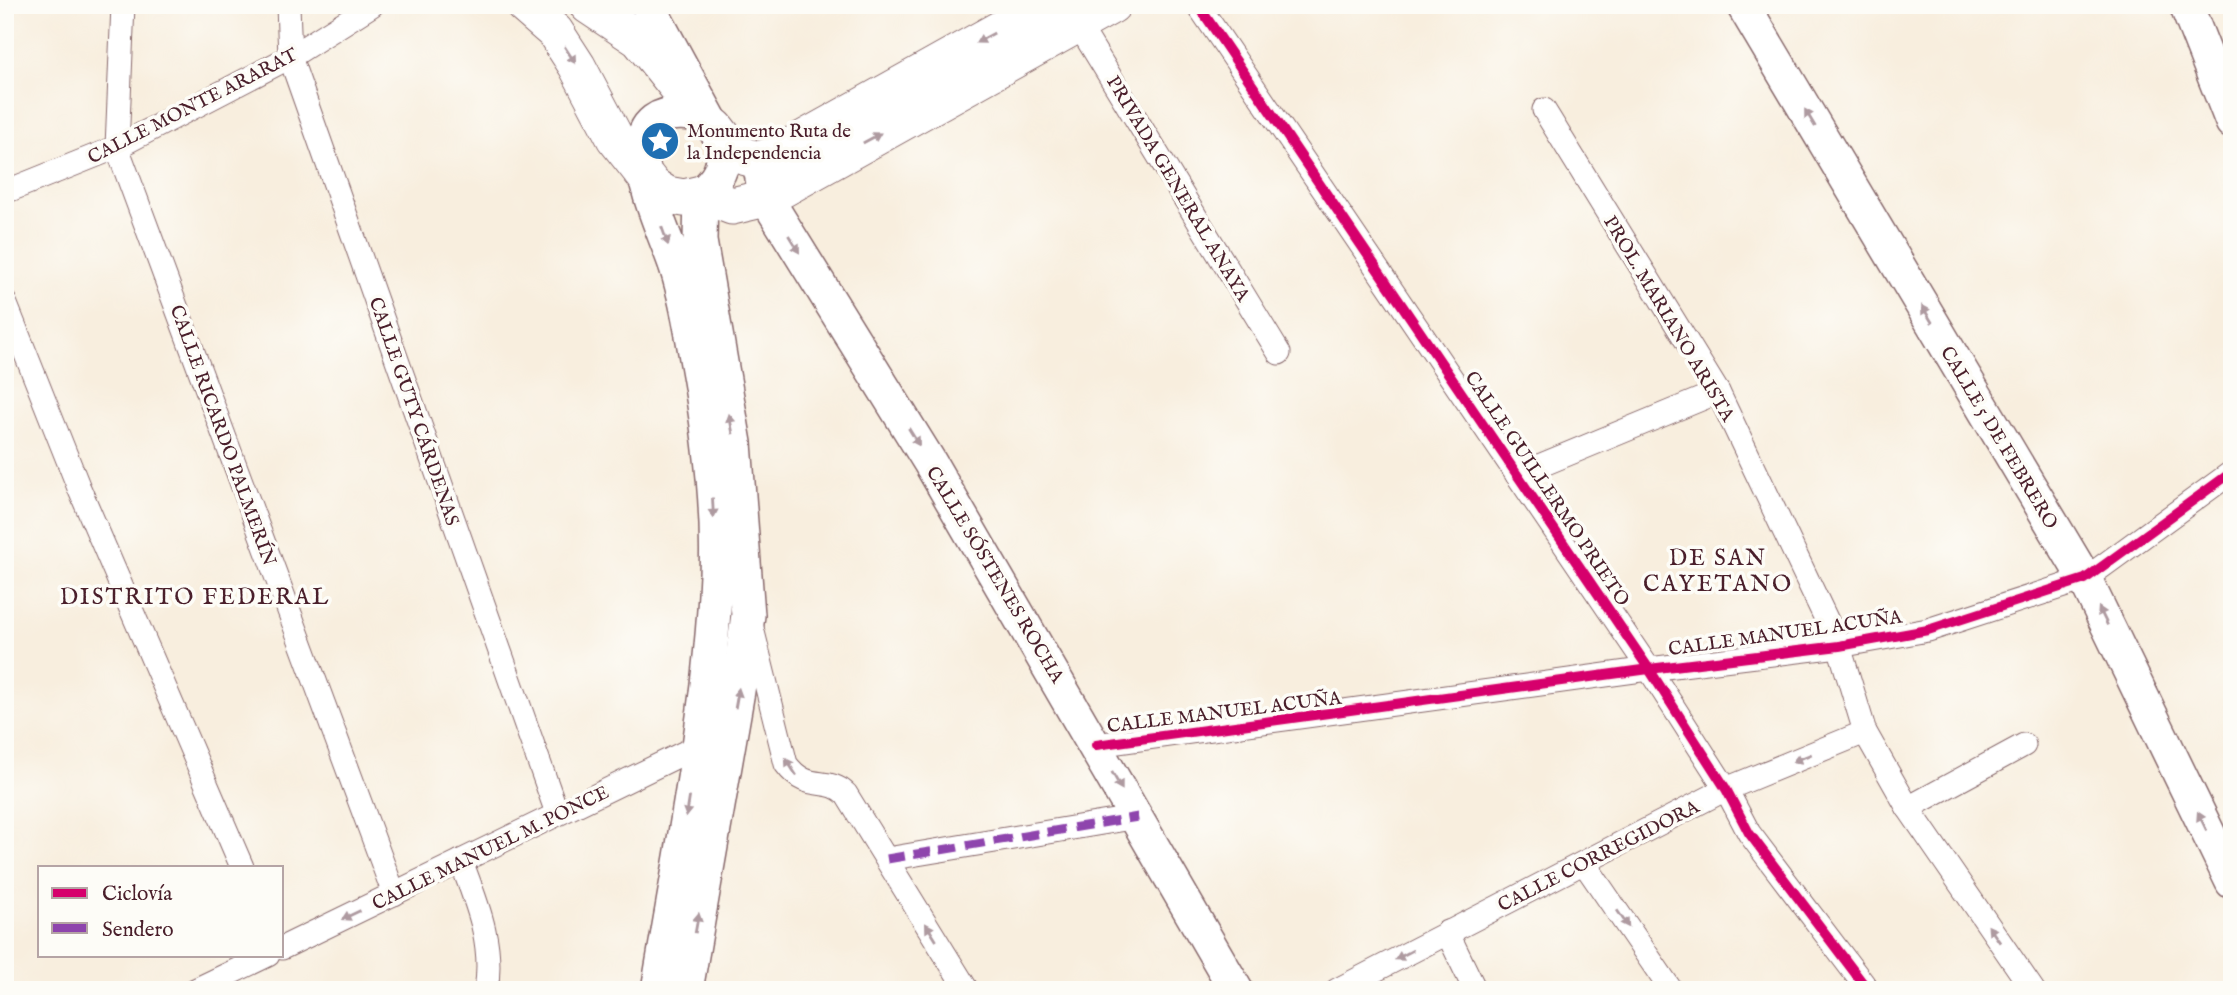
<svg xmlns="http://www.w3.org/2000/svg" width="2237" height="995" font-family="'IM FELL English',serif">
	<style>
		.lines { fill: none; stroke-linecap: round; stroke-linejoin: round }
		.street-casing { stroke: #87676a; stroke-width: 25 }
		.secondary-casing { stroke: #87676a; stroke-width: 36 }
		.primary-casing { stroke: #87676a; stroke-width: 39 }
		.street { stroke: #fff; stroke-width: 23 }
		.secondary { stroke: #fff; stroke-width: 33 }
		.primary { stroke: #fff; stroke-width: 37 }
		.quiet { stroke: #8e44ad; stroke-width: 9; stroke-dasharray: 18 9; stroke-linecap: butt }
		.cycleway-casing { stroke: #fdfcf7; stroke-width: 15 }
		.cycleway { stroke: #d6006c; stroke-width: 10 }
		.oneway { fill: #ae9aa0 }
		.labels { text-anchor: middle; stroke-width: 7; stroke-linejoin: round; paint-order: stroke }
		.street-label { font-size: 19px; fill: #4a1f2b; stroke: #fdfcf7 }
		.poi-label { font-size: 19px; fill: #4a1f2b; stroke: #fdfcf7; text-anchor: start }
		.quarter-label { font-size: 23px; letter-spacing: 2px; fill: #4a1f2b; stroke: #fdfcf7 }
	</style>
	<rect width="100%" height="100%" fill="#fdfcf7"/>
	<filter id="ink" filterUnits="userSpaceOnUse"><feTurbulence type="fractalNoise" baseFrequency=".0143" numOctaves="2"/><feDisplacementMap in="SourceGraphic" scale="14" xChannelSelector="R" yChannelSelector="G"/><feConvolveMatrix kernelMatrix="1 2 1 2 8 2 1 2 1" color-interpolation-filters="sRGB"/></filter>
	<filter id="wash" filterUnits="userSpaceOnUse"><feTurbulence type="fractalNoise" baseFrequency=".00686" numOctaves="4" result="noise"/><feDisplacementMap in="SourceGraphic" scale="28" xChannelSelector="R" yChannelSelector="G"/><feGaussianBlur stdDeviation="1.57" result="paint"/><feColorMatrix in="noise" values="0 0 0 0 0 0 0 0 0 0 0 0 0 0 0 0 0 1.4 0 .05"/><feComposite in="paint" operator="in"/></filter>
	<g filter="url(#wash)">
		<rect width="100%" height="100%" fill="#f8eede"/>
	</g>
	<g filter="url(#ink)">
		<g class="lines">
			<!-- street casing -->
			<g class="street-casing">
				<g id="street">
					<path d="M123,5l-6,142 277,747"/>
					<path d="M288,5l2,52 267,756"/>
					<path d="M1198,5l451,664 77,120 23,44 119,157"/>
					<path d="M1078,24l201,329"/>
					<path d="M1544,110l174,282 121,254 26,86 43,76 125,182"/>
					<path d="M5,192l112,-45 173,-90 82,-52"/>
					<path d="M5,302l74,186 163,379"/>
					<path d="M1517,475l201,-83"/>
					<path d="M752,628l34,136c22,30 41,11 60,30l121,196"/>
					<path d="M1096,745l553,-76 190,-23 89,-16 157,-51 147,-107"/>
					<path d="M1908,808l116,-63"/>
					<path d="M887,859l251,-42"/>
					<path d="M461,861c16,43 33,82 25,129"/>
					<path d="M1584,863l87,127"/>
					<path d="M1447,932l28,58"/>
					<path d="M282,948l416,-202"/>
					<path d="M195,990l73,-35"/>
					<path d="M1337,990l389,-201 139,-57"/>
				</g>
			</g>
			<!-- secondary casing -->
			<g class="secondary-casing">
				<g id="secondary">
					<path d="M648,5l76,140c0,23 -5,34 -23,49l-1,47 35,202 13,172 -10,76 -52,299"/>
					<path d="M1743,5l342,574 147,303"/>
					<path d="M2186,5l46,117"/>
					<path d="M761,173l5,25 163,263 307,529"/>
					<path d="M658,990c23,-138 52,-276 58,-415 3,-72 -7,-147 -20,-217 -5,-29 -10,-60 -19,-88 -14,-46 -83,-173 23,-155"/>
				</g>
			</g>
			<!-- primary casing -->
			<g class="primary-casing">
				<g id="primary">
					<path d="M524,5l31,27 22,34 38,72 38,48 14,9 17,3 17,-4 31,12 34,-8 346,-193"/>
					<path d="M588,5l51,34 61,76 16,13 14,18 13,10 16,4 18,-6 267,-149"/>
				</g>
			</g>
			<!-- street -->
			<use href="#street" class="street"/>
			<!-- secondary -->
			<use href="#secondary" class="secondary"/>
			<!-- primary -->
			<use href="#primary" class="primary"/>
			<!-- quiet -->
			<path class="quiet" d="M887,859l251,-42"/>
			<!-- cycleway casing -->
			<g class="cycleway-casing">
				<g id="cycleway">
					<path d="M1198,5l451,664 77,120 23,44 119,157"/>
					<path d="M1096,745l553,-76 190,-23 89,-16 157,-51 147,-107"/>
				</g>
			</g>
			<!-- cycleway -->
			<use href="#cycleway" class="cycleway"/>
		</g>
		<!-- one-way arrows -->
		<defs><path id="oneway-solid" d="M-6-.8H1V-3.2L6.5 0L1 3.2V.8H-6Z" transform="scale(1.75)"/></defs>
		<g class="oneway">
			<use href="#oneway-solid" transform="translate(985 38) rotate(151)"/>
			<use href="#oneway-solid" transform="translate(570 55) rotate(57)"/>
			<use href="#oneway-solid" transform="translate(1810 118) rotate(-121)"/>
			<use href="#oneway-solid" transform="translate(872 138) rotate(-29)"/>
			<use href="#oneway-solid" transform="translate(665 236) rotate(70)"/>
			<use href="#oneway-solid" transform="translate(794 244) rotate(58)"/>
			<use href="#oneway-solid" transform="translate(1927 314) rotate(-121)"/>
			<use href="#oneway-solid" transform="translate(731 424) rotate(-101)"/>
			<use href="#oneway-solid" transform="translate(914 437) rotate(58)"/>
			<use href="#oneway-solid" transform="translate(713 508) rotate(87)"/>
			<use href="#oneway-solid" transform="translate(2103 616) rotate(-116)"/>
			<use href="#oneway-solid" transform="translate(737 698) rotate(-80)"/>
			<use href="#oneway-solid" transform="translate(1802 758) rotate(158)"/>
			<use href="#oneway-solid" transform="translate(791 767) rotate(-123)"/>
			<use href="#oneway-solid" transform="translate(1117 781) rotate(60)"/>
			<use href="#oneway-solid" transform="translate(688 807) rotate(99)"/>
			<use href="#oneway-solid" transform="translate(2202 821) rotate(-116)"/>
			<use href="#oneway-solid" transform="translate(351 915) rotate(154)"/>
			<use href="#oneway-solid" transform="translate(1623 919) rotate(56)"/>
			<use href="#oneway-solid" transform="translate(697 923) rotate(-80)"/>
			<use href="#oneway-solid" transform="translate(931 932) rotate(-122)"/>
			<use href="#oneway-solid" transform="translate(1994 934) rotate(-125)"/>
			<use href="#oneway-solid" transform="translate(1404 955) rotate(152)"/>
		</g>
	</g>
	<!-- icons -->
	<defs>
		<g id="sight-disc" transform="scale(2.0125)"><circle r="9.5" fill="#1f6fb2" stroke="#fdfcf7"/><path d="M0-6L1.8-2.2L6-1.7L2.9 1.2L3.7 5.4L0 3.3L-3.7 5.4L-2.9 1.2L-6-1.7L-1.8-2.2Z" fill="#fff"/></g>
	</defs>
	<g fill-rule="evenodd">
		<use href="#sight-disc" x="660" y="141"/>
	</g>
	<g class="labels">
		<!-- street labels -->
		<g class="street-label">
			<text transform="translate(192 105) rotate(-27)" y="7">CALLE MONTE ARARAT</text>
			<text transform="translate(1179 188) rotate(59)" y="7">PRIVADA GENERAL ANAYA</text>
			<text transform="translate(1670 318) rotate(59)" y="7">PROL. MARIANO ARISTA</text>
			<text transform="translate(415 411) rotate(71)" y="7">CALLE GUTY CÁRDENAS</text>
			<text transform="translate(224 435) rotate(70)" y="7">CALLE RICARDO PALMERÍN</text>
			<text transform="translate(2000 437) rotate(59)" y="7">CALLE 5 DE FEBRERO</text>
			<text transform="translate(1548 488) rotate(56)" y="7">CALLE GUILLERMO PRIETO</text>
			<text transform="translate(996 574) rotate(59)" y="7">CALLE SÓSTENES ROCHA</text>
			<text transform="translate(1785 632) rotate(-8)" y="7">CALLE MANUEL ACUÑA</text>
			<text transform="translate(1224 711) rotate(-7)" y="7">CALLE MANUEL ACUÑA</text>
			<text transform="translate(490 847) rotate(-26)" y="7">CALLE MANUEL M. PONCE</text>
			<text transform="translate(1598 855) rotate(-27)" y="7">CALLE CORREGIDORA</text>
		</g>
		<!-- poi labels -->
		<g class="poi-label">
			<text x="687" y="137">Monumento Ruta de<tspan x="687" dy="22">la Independencia</tspan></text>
		</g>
		<!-- quarter labels -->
		<g class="quarter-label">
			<text x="1718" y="565">DE SAN<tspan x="1718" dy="26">CAYETANO</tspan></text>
			<text x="195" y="604">DISTRITO FEDERAL</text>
		</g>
	</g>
	<!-- margin -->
	<rect width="2237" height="995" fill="none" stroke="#fdfcf7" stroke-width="28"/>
	<!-- legend -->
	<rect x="38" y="866" width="245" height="91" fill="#fdfcf7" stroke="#b5a4a5" stroke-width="2"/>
	<rect x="52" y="888" width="35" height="10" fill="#d6006c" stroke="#b5a4a5" stroke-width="2"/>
	<text x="102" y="900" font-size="21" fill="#4a1f2b">Ciclovía</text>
	<rect x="52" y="923" width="35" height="10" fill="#8e44ad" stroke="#b5a4a5" stroke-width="2"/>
	<text x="102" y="936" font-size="21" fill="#4a1f2b">Sendero</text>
</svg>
